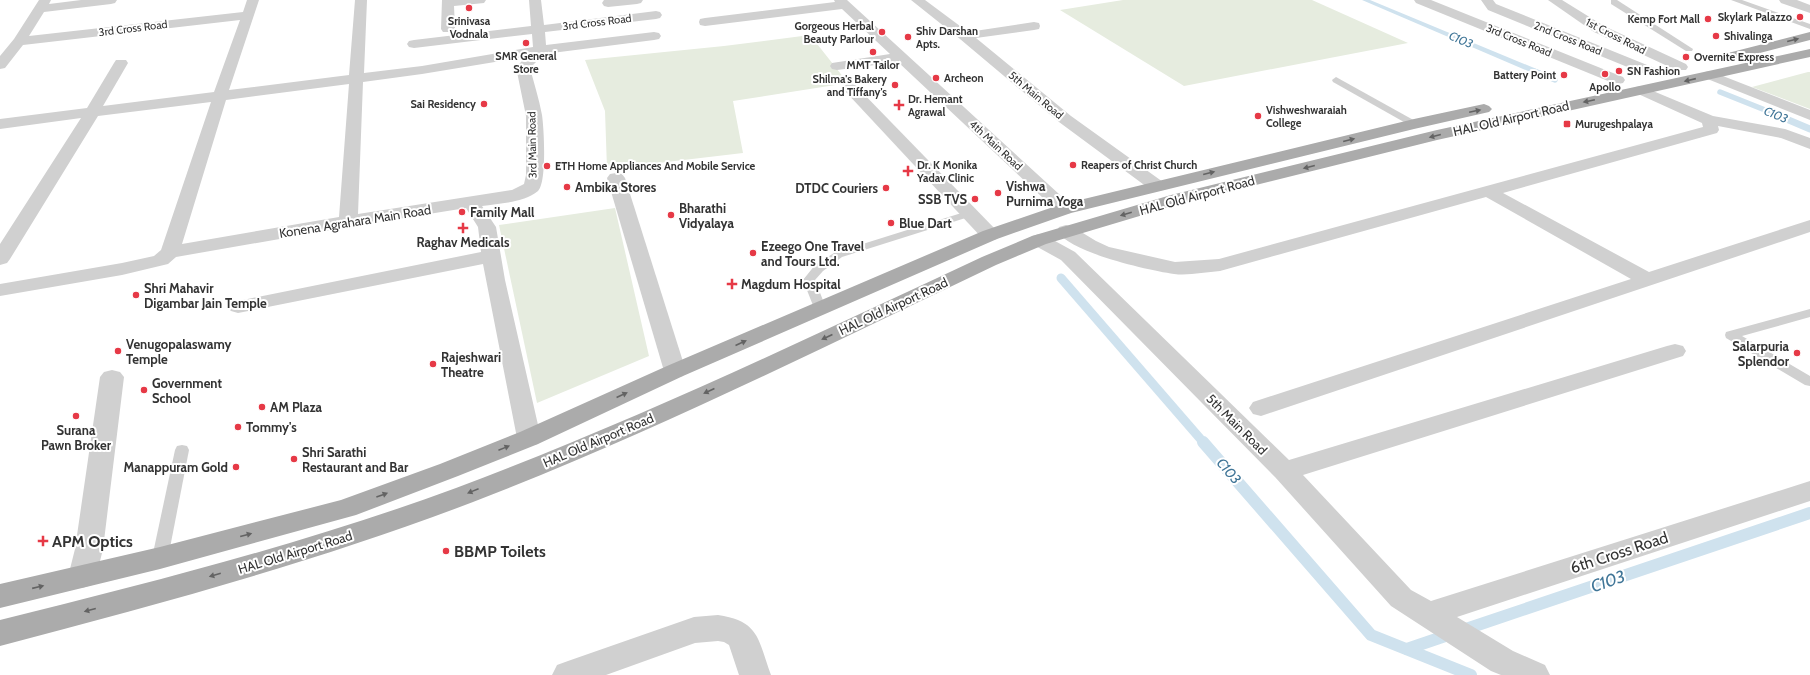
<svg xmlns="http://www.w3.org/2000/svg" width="1810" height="675" font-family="Cabin,sans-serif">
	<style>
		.green { fill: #e6ecdf }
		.water { fill: #cfe2ee }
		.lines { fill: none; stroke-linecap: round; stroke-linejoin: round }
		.stream-far3 { stroke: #cfe2ee; stroke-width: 5.5 }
		.stream-far2 { stroke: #cfe2ee; stroke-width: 7 }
		.stream-far1 { stroke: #cfe2ee; stroke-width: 9 }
		.stream { stroke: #cfe2ee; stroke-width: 12 }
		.service { fill: #d0d0d0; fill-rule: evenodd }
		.minor { fill: #d0d0d0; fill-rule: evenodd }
		.tertiary { fill: #d0d0d0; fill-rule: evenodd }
		.primary { fill: #ababab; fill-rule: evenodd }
		.oneway { fill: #636363 }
		.poi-dot { fill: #e63946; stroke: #fff; stroke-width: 1.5 }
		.labels { text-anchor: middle; stroke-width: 4; stroke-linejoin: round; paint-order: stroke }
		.far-poi-label { font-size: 11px; font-weight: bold; fill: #333; stroke: #fff; text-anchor: start }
		.far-street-label { font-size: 11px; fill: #333; stroke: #fff }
		.far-water-label { font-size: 12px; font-style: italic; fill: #3f7597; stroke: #fff }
		.street-label { font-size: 13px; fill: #333; stroke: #fff }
		.poi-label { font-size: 13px; font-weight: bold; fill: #333; stroke: #fff; text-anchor: start }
		.water-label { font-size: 14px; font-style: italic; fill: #3f7597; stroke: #fff }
		.near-poi-label { font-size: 16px; font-weight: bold; fill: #333; stroke: #fff; text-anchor: start }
		.near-street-label { font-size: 16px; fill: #333; stroke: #fff }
		.near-water-label { font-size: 17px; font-style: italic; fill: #3f7597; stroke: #fff }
	</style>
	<rect width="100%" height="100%" fill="#fff"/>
	<!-- green -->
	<g class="green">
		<path d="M1123,0h189l96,43 -224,43 -124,-76z"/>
		<path d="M810,35l38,48 -115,18 10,52 -136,16 -2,-58 -20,-51 139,-14z"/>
		<path d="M1808,72h2v37l-58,-22z"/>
		<path d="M615,208l34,148 -112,47 -38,-178z"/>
	</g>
	<!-- water -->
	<path class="water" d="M1362,0h8l181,75 -9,2z"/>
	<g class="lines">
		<!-- stream-far3 -->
		<g class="stream-far3">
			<path d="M1534,71l21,9"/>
			<path d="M1720,92l55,22"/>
		</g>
		<!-- stream-far2 -->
		<path class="stream-far2" d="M1772,113l38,16"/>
		<!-- stream-far1 -->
		<path class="stream-far1" d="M1061,278l143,165"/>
		<!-- stream -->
		<g class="stream">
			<path d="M1203,442l168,193 100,40"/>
			<path d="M1463,630l347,-117"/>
			<path d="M1407,649l44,-15"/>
		</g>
		<!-- service -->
		<g class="service">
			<path d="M1611,0h6l76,49 -1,2h-6l-75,-47z"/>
			<path d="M1731,0h11l68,24v5z"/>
			<path d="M1699,54h6l13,6 -4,2 -15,-4z"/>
			<path d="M1336,77l81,45 2,2 -5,3 -3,-1 -78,-44 -1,-2z"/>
			<path d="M971,210l5,3 -1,2 -133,42 -19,14 -8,9 11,28 -2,3h-8l-2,-3 -11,-28 12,-15 19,-12z"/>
			<path d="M1810,309v8l-68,19 68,40v10l-5,-1 -79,-47 -1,-3 1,-3z"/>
			<path d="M182,445l5,1 2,4 -21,108 -2,5 -6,2 -6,-2 -2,-5 23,-108 2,-4z"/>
		</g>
		<!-- minor -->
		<g class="minor">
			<path d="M39,0h12l-2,4 32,-4h36l-2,3 -4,1 -67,8 -15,24 214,-24 4,-12h12l-30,90 120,-15 6,-75h12l-3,73 58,-7 111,-19 -1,-13 -118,14 -5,-1 -2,-3 2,-3 5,-1 117,-14 -2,-26h12l3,25 112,-14 4,1 2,3 -2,3 -4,1 -111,13 1,13 108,-13 5,1 2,3 -2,3 -5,1 -110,14 -14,14c4,15 9,31 12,47 2,13 5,68 -4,76 -14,12 -38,12 -56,15l14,21 9,53 36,158 -3,6 -9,2 -9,-2 -3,-6 -34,-174 -245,49 -7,-2 -4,-4 4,-4 7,-2 243,-49 -3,-25 -12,-19 -118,19 -172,30 -8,7 -46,11 -122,21v-12l122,-21 32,-7 7,-6 50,-148 -113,14 -88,143 -3,4 -7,2v-21l81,-126 -81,11v-10l87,-11 27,-45 2,-3h10l2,3 -25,43 111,-14 26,-72 -217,25 -18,23 -5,1v-13l14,-17zM526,57l-10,10 10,49v59l-2,9 -12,6 -154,24 5,-132 59,-8zM349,84l-10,133 -157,27 44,-144z"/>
			<path d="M442,0h44l-2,3 -30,3 1,23 -2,3h-10l-2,-3z"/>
			<path d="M604,0h39l-2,3 -4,1 -29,3 -4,-1 -2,-3z"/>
			<path d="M834,0h13l224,205 3,4 -3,4 -6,1 -6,-1 -161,-151 -61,8 -5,-1 -2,-3 2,-3 58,-9 -48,-45 -137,17 -5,-1 -1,-3 1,-3 5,-1 130,-16z"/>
			<path d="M911,0h14l43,32 66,-10 5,1 1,3 -1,3 -5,1 -58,8 95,78 92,66 3,4 -3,4 -6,1 -6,-1 -92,-68 -99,-83z"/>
			<path d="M1414,0h17l192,77 2,3 -2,3 -5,1 -5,-1 -197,-80z"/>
			<path d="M1481,0h12l3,4 161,65 2,3 -2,3h-10l-159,-65z"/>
			<path d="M1548,0h14l42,26 82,38 2,3 -2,3h-10l-82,-38z"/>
			<path d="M1779,0h18l13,5v8l-29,-10z"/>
			<path d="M850,84l5,1 142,146 3,4 -3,4 -7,2 -7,-2 -138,-148 -2,-3 2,-3z"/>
			<path d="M1641,86l72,30 72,13 25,9v11l-29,-11 -63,-12 1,4 -2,3 -214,60 146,79 161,-52v12l-549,184 -8,-2 -4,-6 4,-6 378,-123 -145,-82 -266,74c-15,1 -32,5 -46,3 -27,-4 -103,-21 -117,-43l2,-4 7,-2 7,2 23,14 13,6 66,15 44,-3 484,-132 -1,-4 -66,-30 -2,-3 2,-3z"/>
			<path d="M616,173l6,1 3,4 61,193 -3,5 -8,2 -8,-2 -3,-5 -57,-193 3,-4z"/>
			<path d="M1039,234l7,2 29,16 214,208 378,-114 8,-2 8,2 3,5 -3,5 -380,119 108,115 20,11 379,-120v20l-353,116 56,34 32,14 5,10h-49l-10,-4 -100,-65 -116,-129 -214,-217 -29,-16 -3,-4 3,-4z"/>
			<path d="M112,370l8,2 4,5 -21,172 -7,28 -4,8 -10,3 -10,-3 -4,-8 7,-28 25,-172 4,-5z"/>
			<path d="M718,615c42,6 40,25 53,60h-32l-10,-30 -5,-3 -6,-1 -23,2 -89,32h-54l5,-10 11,-4 126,-44z"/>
		</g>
		<!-- tertiary -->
		<path class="tertiary" d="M1710,71l100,39v10l-105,-42 -2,-3 2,-3z"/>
		<!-- primary -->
		<g class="primary">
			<path d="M1810,32v8l-81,21 -5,-1 -2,-3 2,-3z"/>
			<path d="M1810,49v8l-373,83 -254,63 -137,41 -50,21c-173,82 -345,169 -523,237 -154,59 -314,102 -473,144v-26c153,-38 307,-77 456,-132 179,-67 352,-150 526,-231l50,-21 139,-41 266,-65z"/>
			<path d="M1484,104l5,2 3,3 -3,3 -75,17 -343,84 -74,26 -314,137 -145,68 -80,32 -102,39 -196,54 -160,39v-24l160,-37 181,-47 99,-36 80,-32 147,-66 316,-135 76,-26 355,-86z"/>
		</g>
	</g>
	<!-- one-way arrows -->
	<defs><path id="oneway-solid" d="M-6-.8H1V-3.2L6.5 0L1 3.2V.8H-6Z"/></defs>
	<g class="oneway">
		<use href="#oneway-solid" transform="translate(1793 40) rotate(-14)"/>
		<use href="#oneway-solid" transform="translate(1690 80) rotate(167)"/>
		<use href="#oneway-solid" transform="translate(1589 101) rotate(168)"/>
		<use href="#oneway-solid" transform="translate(1475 111) rotate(-12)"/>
		<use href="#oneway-solid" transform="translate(1435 136) rotate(166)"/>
		<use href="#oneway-solid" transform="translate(1349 140) rotate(-14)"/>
		<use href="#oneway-solid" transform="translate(1309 167) rotate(166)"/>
		<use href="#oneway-solid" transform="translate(1209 173) rotate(-14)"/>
		<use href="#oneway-solid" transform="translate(1126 214) rotate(164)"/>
		<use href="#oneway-solid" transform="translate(827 337) rotate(155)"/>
		<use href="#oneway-solid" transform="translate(741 343) rotate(-24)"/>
		<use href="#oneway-solid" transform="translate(709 391) rotate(155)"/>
		<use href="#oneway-solid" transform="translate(622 395) rotate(-25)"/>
		<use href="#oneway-solid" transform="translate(504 448) rotate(-22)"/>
		<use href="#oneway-solid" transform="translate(473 491) rotate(158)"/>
		<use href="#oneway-solid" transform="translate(382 495) rotate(-20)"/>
		<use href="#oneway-solid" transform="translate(246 535) rotate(-15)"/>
		<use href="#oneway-solid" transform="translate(215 575) rotate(164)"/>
		<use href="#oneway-solid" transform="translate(38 587) rotate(-13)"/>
		<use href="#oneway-solid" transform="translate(90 610) rotate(165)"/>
	</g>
	<!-- markers -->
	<g class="poi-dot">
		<circle cx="469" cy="8" r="4"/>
		<circle cx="1800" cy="17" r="4"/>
		<circle cx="1708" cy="19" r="4"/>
		<circle cx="882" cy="32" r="4"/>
		<circle cx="1716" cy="36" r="4"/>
		<circle cx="908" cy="37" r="4"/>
		<circle cx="526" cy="43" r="4"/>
		<circle cx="873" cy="52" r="4"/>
		<circle cx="1686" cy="57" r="4"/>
		<circle cx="1619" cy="71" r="4"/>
		<circle cx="1605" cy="74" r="4"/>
		<circle cx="1564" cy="75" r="4"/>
		<circle cx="936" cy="78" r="4"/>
		<circle cx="895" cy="85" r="4"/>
		<circle cx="484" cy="104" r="4"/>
		<path d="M897 99h4v4h4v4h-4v4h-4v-4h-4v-4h4z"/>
		<circle cx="1258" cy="116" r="4"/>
		<rect x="1563" y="120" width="8" height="8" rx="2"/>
		<circle cx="1073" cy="165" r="4"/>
		<circle cx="547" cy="166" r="4"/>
		<path d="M906 165h4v4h4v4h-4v4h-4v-4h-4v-4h4z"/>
		<circle cx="567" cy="187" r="4"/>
		<circle cx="886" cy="188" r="4"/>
		<circle cx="998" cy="193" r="4"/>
		<circle cx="975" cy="199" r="4"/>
		<circle cx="462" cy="212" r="4"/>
		<circle cx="671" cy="215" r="4"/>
		<circle cx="891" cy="223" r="4"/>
		<path d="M461 222h4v4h4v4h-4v4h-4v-4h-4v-4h4z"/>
		<circle cx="753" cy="253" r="4"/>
		<path d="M730 278h4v4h4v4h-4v4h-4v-4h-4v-4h4z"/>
		<circle cx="136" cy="295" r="4"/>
		<circle cx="118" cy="351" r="4"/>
		<circle cx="1797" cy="353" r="4"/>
		<circle cx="433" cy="364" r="4"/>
		<circle cx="144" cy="390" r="4"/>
		<circle cx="262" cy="407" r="4"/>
		<circle cx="76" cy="416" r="4"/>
		<circle cx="238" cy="427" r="4"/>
		<circle cx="294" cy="459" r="4"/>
		<circle cx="236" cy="467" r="4"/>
		<path d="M41 535h4v4h4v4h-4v4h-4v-4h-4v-4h4z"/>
		<circle cx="446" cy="551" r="4"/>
	</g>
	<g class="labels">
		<!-- far-poi labels -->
		<g class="far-poi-label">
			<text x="1792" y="21" text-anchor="end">Skylark Palazzo</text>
			<text x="1700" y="23" text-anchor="end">Kemp Fort Mall</text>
			<text x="469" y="25" text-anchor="middle">Srinivasa<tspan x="469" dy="13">Vodnala</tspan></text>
			<text x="874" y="30" text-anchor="end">Gorgeous Herbal<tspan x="874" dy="13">Beauty Parlour</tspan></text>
			<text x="916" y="35">Shiv Darshan<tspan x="916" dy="13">Apts.</tspan></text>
			<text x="1724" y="40">Shivalinga</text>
			<text x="526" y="60" text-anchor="middle">SMR General<tspan x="526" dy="13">Store</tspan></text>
			<text x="1694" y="61">Overnite Express</text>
			<text x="873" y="69" text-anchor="middle">MMT Tailor</text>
			<text x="1627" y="75">SN Fashion</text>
			<text x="1556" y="79" text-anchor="end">Battery Point</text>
			<text x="944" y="82">Archeon</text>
			<text x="887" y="83" text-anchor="end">Shilma's Bakery<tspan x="887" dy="13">and Tiffany's</tspan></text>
			<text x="1605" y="91" text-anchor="middle">Apollo</text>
			<text x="908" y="103">Dr. Hemant<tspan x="908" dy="13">Agrawal</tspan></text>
			<text x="476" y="108" text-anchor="end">Sai Residency</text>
			<text x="1266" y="114">Vishweshwaraiah<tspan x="1266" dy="13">College</tspan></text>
			<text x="1575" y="128">Murugeshpalaya</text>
			<text x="917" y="169">Dr. K Monika<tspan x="917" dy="13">Yadav Clinic</tspan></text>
			<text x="1081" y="169">Reapers of Christ Church</text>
			<text x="555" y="170">ETH Home Appliances And Mobile Service</text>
		</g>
		<!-- far-street labels -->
		<g class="far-street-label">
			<text transform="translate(597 22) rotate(-7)" y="4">3rd Cross Road</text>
			<text transform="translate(133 28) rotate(-7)" y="4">3rd Cross Road</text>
			<text transform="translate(1616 36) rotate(27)" y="4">1st Cross Road</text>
			<text transform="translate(1568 38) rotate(22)" y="4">2nd Cross Road</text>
			<text transform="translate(1519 40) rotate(22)" y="4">3rd Cross Road</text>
			<text transform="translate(1036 95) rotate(40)" y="4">5th Main Road</text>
			<text transform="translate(532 145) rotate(-91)" y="4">3rd Main Road</text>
			<text transform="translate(996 145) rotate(43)" y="4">4th Main Road</text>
		</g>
		<!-- far-water labels -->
		<g class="far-water-label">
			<text transform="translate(1461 40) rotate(23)" y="4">C103</text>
			<text transform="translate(1776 115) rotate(22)" y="4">C103</text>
		</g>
		<!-- street labels -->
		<g class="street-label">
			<text transform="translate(1511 118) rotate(-13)" y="5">HAL Old Airport Road</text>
			<text transform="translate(1197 195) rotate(-15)" y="5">HAL Old Airport Road</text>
			<text transform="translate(355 221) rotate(-9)" y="5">Konena Agrahara Main Road</text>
			<text transform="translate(893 306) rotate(-25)" y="5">HAL Old Airport Road</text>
			<text transform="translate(1237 424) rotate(45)" y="5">5th Main Road</text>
			<text transform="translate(598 440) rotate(-23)" y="5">HAL Old Airport Road</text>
			<text transform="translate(295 552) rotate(-17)" y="5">HAL Old Airport Road</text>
		</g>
		<!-- poi labels -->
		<g class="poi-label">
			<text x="1006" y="191">Vishwa<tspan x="1006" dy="15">Purnima Yoga</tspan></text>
			<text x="575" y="192">Ambika Stores</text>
			<text x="878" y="193" text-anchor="end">DTDC Couriers</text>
			<text x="967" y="204" text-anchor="end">SSB TVS</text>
			<text x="679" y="213">Bharathi<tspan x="679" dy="15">Vidyalaya</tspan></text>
			<text x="470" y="217">Family Mall</text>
			<text x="899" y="228">Blue Dart</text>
			<text x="463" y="247" text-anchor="middle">Raghav Medicals</text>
			<text x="761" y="251">Ezeego One Travel<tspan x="761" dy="15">and Tours Ltd.</tspan></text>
			<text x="741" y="289">Magdum Hospital</text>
			<text x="144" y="293">Shri Mahavir<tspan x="144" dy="15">Digambar Jain Temple</tspan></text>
			<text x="126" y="349">Venugopalaswamy<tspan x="126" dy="15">Temple</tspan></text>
			<text x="1789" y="351" text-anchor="end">Salarpuria<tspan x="1789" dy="15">Splendor</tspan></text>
			<text x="441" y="362">Rajeshwari<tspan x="441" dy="15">Theatre</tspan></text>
			<text x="152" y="388">Government<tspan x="152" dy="15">School</tspan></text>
			<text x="270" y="412">AM Plaza</text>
			<text x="246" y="432">Tommy's</text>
			<text x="76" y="435" text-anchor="middle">Surana<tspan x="76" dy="15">Pawn Broker</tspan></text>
			<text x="302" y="457">Shri Sarathi<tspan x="302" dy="15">Restaurant and Bar</tspan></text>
			<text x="228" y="472" text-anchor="end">Manappuram Gold</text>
		</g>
		<!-- water labels -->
		<g class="water-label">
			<text transform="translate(1229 471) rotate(49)" y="5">C103</text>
		</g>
		<!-- near-poi labels -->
		<g class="near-poi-label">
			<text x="52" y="547">APM Optics</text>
			<text x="454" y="557">BBMP Toilets</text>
		</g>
		<!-- near-street labels -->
		<g class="near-street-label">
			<text transform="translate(1619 552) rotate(-18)" y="6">6th Cross Road</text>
		</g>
		<!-- near-water labels -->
		<g class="near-water-label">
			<text transform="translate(1608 581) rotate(-19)" y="6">C103</text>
		</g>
	</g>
</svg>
